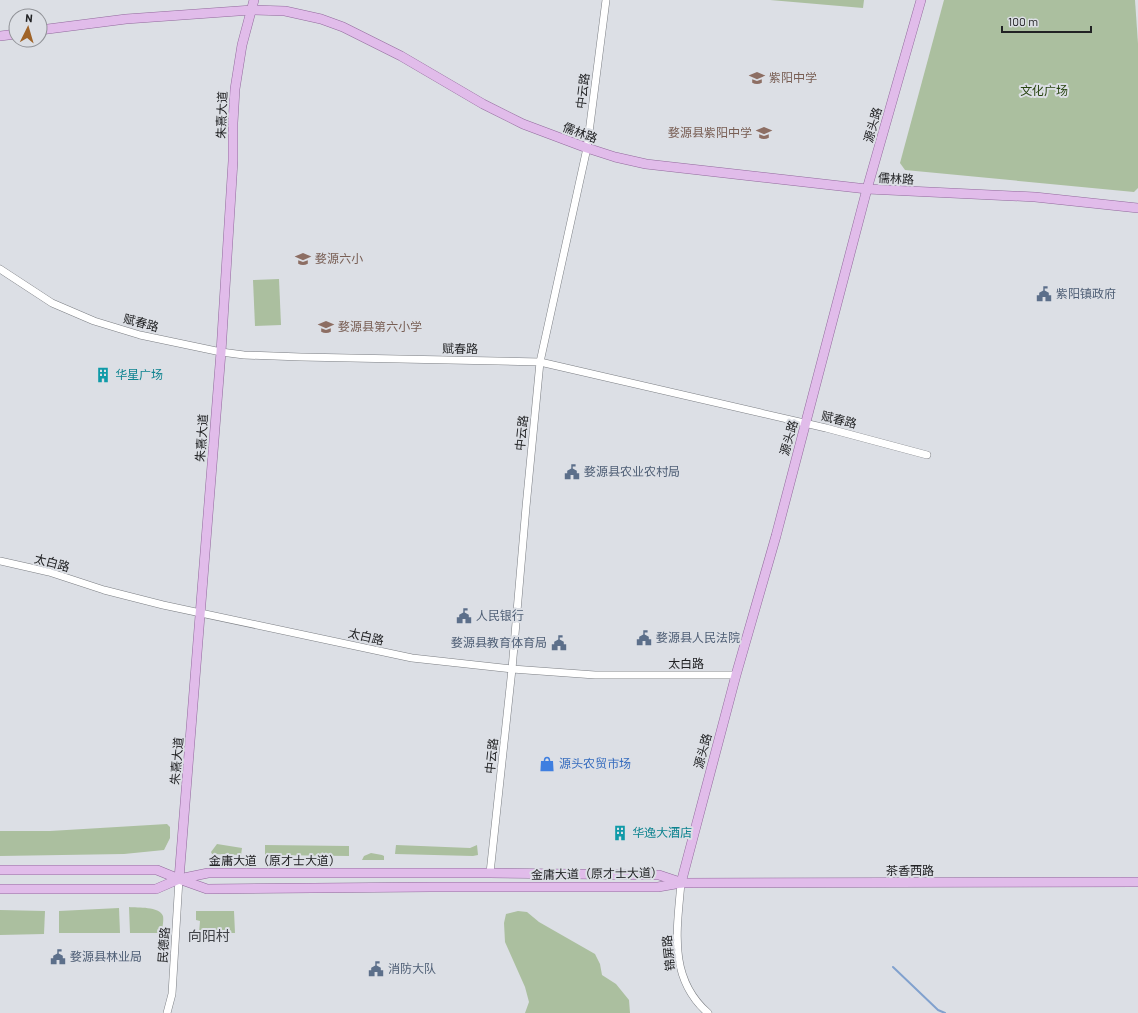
<svg xmlns="http://www.w3.org/2000/svg" width="1138" height="1013" font-family="Barlow,'Noto Sans SC',sans-serif">
	<style>
		.green { fill: #abbf9f }
		.lines { fill: none; stroke-linecap: round; stroke-linejoin: round }
		.stream { stroke: #81a1ce; stroke-width: 2 }
		.minor-casing { stroke: #7b7e83; stroke-width: 8 }
		.major-casing { stroke: #916a9c; stroke-width: 10 }
		.minor { stroke: #fff; stroke-width: 7 }
		.major { stroke: #e1bcea; stroke-width: 9 }
		.labels { text-anchor: middle; stroke-width: 4; stroke-linejoin: round; paint-order: stroke }
		.education-label { font-size: 12px; fill: #785e54; stroke: #dcdfe5; text-anchor: start }
		.street-label { font-size: 12px; fill: #212224; stroke: #dcdfe5 }
		.park-label { font-size: 12px; fill: #274310; stroke: #dcdfe5 }
		.service-label { font-size: 12px; fill: #4e5e75; stroke: #dcdfe5; text-anchor: start }
		.culture-label { font-size: 12px; fill: #0d838f; stroke: #dcdfe5; text-anchor: start }
		.shop-label { font-size: 12px; fill: #366cbe; stroke: #dcdfe5; text-anchor: start }
		.quarter-label { font-size: 14px; fill: #404247; stroke: #dcdfe5 }
	</style>
	<rect width="100%" height="100%" fill="#dcdfe5"/>
	<!-- green -->
	<g class="green">
		<path d="M770,0h94l-1,8z"/>
		<path d="M944,0h191l3,44v144l-4,4 -229,-22 -5,-7z"/>
		<path d="M279,279l2,46 -26,1 -2,-46z"/>
		<path d="M167,824l3,3v11l-6,12 -40,4 -124,2v-25h50z"/>
		<path d="M217,844l25,4 -1,7 -29,-1 -1,-2z"/>
		<path d="M265,845l84,1v10l-84,-1z"/>
		<path d="M396,845l74,3 7,-3 1,10 -5,1 -78,-2z"/>
		<path d="M371,853l11,2 2,1v4h-22l2,-4z"/>
		<path d="M129,907c9,1 30,-1 34,9 1,5 -1,12 -1,17h-32z"/>
		<path d="M119,908l1,25h-61v-22z"/>
		<path d="M0,910l45,1 -1,23 -44,1z"/>
		<path d="M196,911h38l1,22h-36l1,-12 -4,-1z"/>
		<path d="M518,911l9,1 12,10 56,32 5,10 2,11 14,9 13,16 1,13h-105l4,-11 -4,-15 -20,-45 -1,-19 2,-9z"/>
	</g>
	<g class="lines">
		<!-- stream -->
		<path class="stream" d="M893,967l45,43 7,3"/>
		<!-- minor casing -->
		<g class="minor-casing">
			<g id="minor">
				<path d="M0,269l52,34 42,18 46,14 81,17 23,3 57,2 239,5 286,66 101,27"/>
				<path d="M0,561l49,11 55,18 59,15 249,53 100,11 83,6h141"/>
				<path d="M490,873l22,-204 14,-162 14,-145 47,-214 19,-148"/>
				<path d="M681,883c-4,47 -13,95 27,130"/>
				<path d="M167,1013l5,-19 7,-115"/>
			</g>
		</g>
		<!-- major casing -->
		<g class="major-casing">
			<g id="major">
				<path d="M40,30l86,-11 126,-9 33,1 36,8 22,8 58,29 82,48 40,20 64,24 28,9 31,7 221,25 168,8 103,11"/>
				<path d="M0,36l16,-2"/>
				<path d="M0,870h157l22,9 29,-6h282l169,2 21,7"/>
				<path d="M179,879l42,-527 12,-191v-38l2,-34 7,-44 12,-45"/>
				<path d="M681,883l55,-208 40,-139 91,-347 54,-189"/>
				<path d="M0,889h156l23,-10 28,10 223,-2h228l23,-4 457,-1"/>
			</g>
		</g>
		<!-- minor -->
		<use href="#minor" class="minor"/>
		<!-- major -->
		<use href="#major" class="major"/>
	</g>
	<!-- icons -->
	<defs>
		<g id="school-bare" transform="scale(1.2)"><path d="M0-5L7-2L0 1L-7-2ZM-4 1L0 2.5L4 1V4Q0 6-4 4Z" fill="#8d6e63" stroke="#dcdfe5" stroke-width="2.5" paint-order="stroke"/></g>
		<g id="civic-bare" transform="scale(1.2)"><path d="M-.6-6.5H3V-4.5H.6V-3L4-1V1h2V6H-6V1h2V-1L-.6-3ZM-1.2 2.5V6h2.4V2.5Z" fill="#5c6f8a" stroke="#dcdfe5" stroke-width="2.5" paint-order="stroke"/></g>
		<g id="building-bare" transform="scale(1.2)"><path d="M-4-6H4V6H1V3H-1V6H-4ZM-2.5-4.3h1.7v1.8h-1.7ZM.8-4.3h1.7v1.8H.8ZM-2.5-1h1.7V.8h-1.7ZM.8-1h1.7V.8H.8Z" fill="#0f9aa8" stroke="#dcdfe5" stroke-width="2.5" paint-order="stroke"/></g>
		<g id="shop-bare" transform="scale(1.2)"><path d="M-5-2.5h2.3a2.7 3.5 0 0 1 5.4 0H5L5.5 6h-11ZM-1.5-2.5h3a1.5 2.3 0 0 0-3 0Z" fill="#3f7fe0" stroke="#dcdfe5" stroke-width="2.5" paint-order="stroke"/></g>
	</defs>
	<g fill-rule="evenodd">
		<use href="#school-bare" x="757" y="78"/>
		<use href="#school-bare" x="764" y="133"/>
		<use href="#school-bare" x="303" y="259"/>
		<use href="#civic-bare" x="1044" y="294"/>
		<use href="#school-bare" x="326" y="327"/>
		<use href="#building-bare" x="103" y="375"/>
		<use href="#civic-bare" x="572" y="472"/>
		<use href="#civic-bare" x="464" y="616"/>
		<use href="#civic-bare" x="644" y="638"/>
		<use href="#civic-bare" x="559" y="643"/>
		<use href="#shop-bare" x="547" y="764"/>
		<use href="#building-bare" x="620" y="833"/>
		<use href="#civic-bare" x="58" y="957"/>
		<use href="#civic-bare" x="376" y="969"/>
	</g>
	<g class="labels">
		<!-- education labels -->
		<g class="education-label">
			<text x="769" y="82">紫阳中学</text>
			<text x="752" y="137" text-anchor="end">婺源县紫阳中学</text>
			<text x="315" y="263">婺源六小</text>
			<text x="338" y="331">婺源县第六小学</text>
		</g>
		<!-- street labels -->
		<g class="street-label">
			<text transform="translate(583 91) rotate(-83)" y="4">中云路</text>
			<text transform="translate(222 115) rotate(-88)" y="4">朱熹大道</text>
			<text transform="translate(873 125) rotate(-74)" y="4">源头路</text>
			<text transform="translate(580 133) rotate(20)" y="4">儒林路</text>
			<text transform="translate(896 179) rotate(3)" y="4">儒林路</text>
			<text transform="translate(141 323) rotate(15)" y="4">赋春路</text>
			<text transform="translate(460 349) rotate(1)" y="4">赋春路</text>
			<text transform="translate(839 420) rotate(14)" y="4">赋春路</text>
			<text transform="translate(522 433) rotate(-84)" y="4">中云路</text>
			<text transform="translate(202 438) rotate(-86)" y="4">朱熹大道</text>
			<text transform="translate(789 438) rotate(-74)" y="4">源头路</text>
			<text transform="translate(52 563) rotate(15)" y="4">太白路</text>
			<text transform="translate(366 637) rotate(13)" y="4">太白路</text>
			<text x="686" y="668">太白路</text>
			<text transform="translate(703 751) rotate(-75)" y="4">源头路</text>
			<text transform="translate(492 756) rotate(-84)" y="4">中云路</text>
			<text transform="translate(177 761) rotate(-85)" y="4">朱熹大道</text>
			<text x="275" y="865">金庸大道（原才士大道）</text>
			<text x="910" y="875">茶香西路</text>
			<text transform="translate(597 874) rotate(-1)" y="4">金庸大道（原才士大道）</text>
			<text transform="translate(164 945) rotate(-86)" y="4">民德路</text>
			<text transform="translate(669 953) rotate(-96)" y="4">锦屏路</text>
		</g>
		<!-- park labels -->
		<g class="park-label">
			<text x="1044" y="95">文化广场</text>
		</g>
		<!-- service labels -->
		<g class="service-label">
			<text x="1056" y="298">紫阳镇政府</text>
			<text x="584" y="476">婺源县农业农村局</text>
			<text x="476" y="620">人民银行</text>
			<text x="656" y="642">婺源县人民法院</text>
			<text x="547" y="647" text-anchor="end">婺源县教育体育局</text>
			<text x="70" y="961">婺源县林业局</text>
			<text x="388" y="973">消防大队</text>
		</g>
		<!-- culture labels -->
		<g class="culture-label">
			<text x="115" y="379">华星广场</text>
			<text x="632" y="837">华逸大酒店</text>
		</g>
		<!-- shop labels -->
		<g class="shop-label">
			<text x="559" y="768">源头农贸市场</text>
		</g>
		<!-- quarter labels -->
		<g class="quarter-label">
			<text x="209" y="941">向阳村</text>
		</g>
	</g>
	<!-- north arrow -->
	<g transform="translate(28 28) rotate(5)"><circle r="19" fill="#dcdfe5" stroke="#919398"/>
	<path d="M0-3L7 15L0 10L-7 15Z" fill="#a06327"/>
	<text y="-6" font-size="11" font-weight="bold" text-anchor="middle" fill="#212224">N</text>
	</g>
	<!-- scale -->
	<path d="M1002 26v6h89v-6" fill="none" stroke="#212224" stroke-width="2"/>
	<text x="1008" y="26" font-size="12" fill="#212224" stroke="#dcdfe5" stroke-width="3" paint-order="stroke">100 m</text>
</svg>
